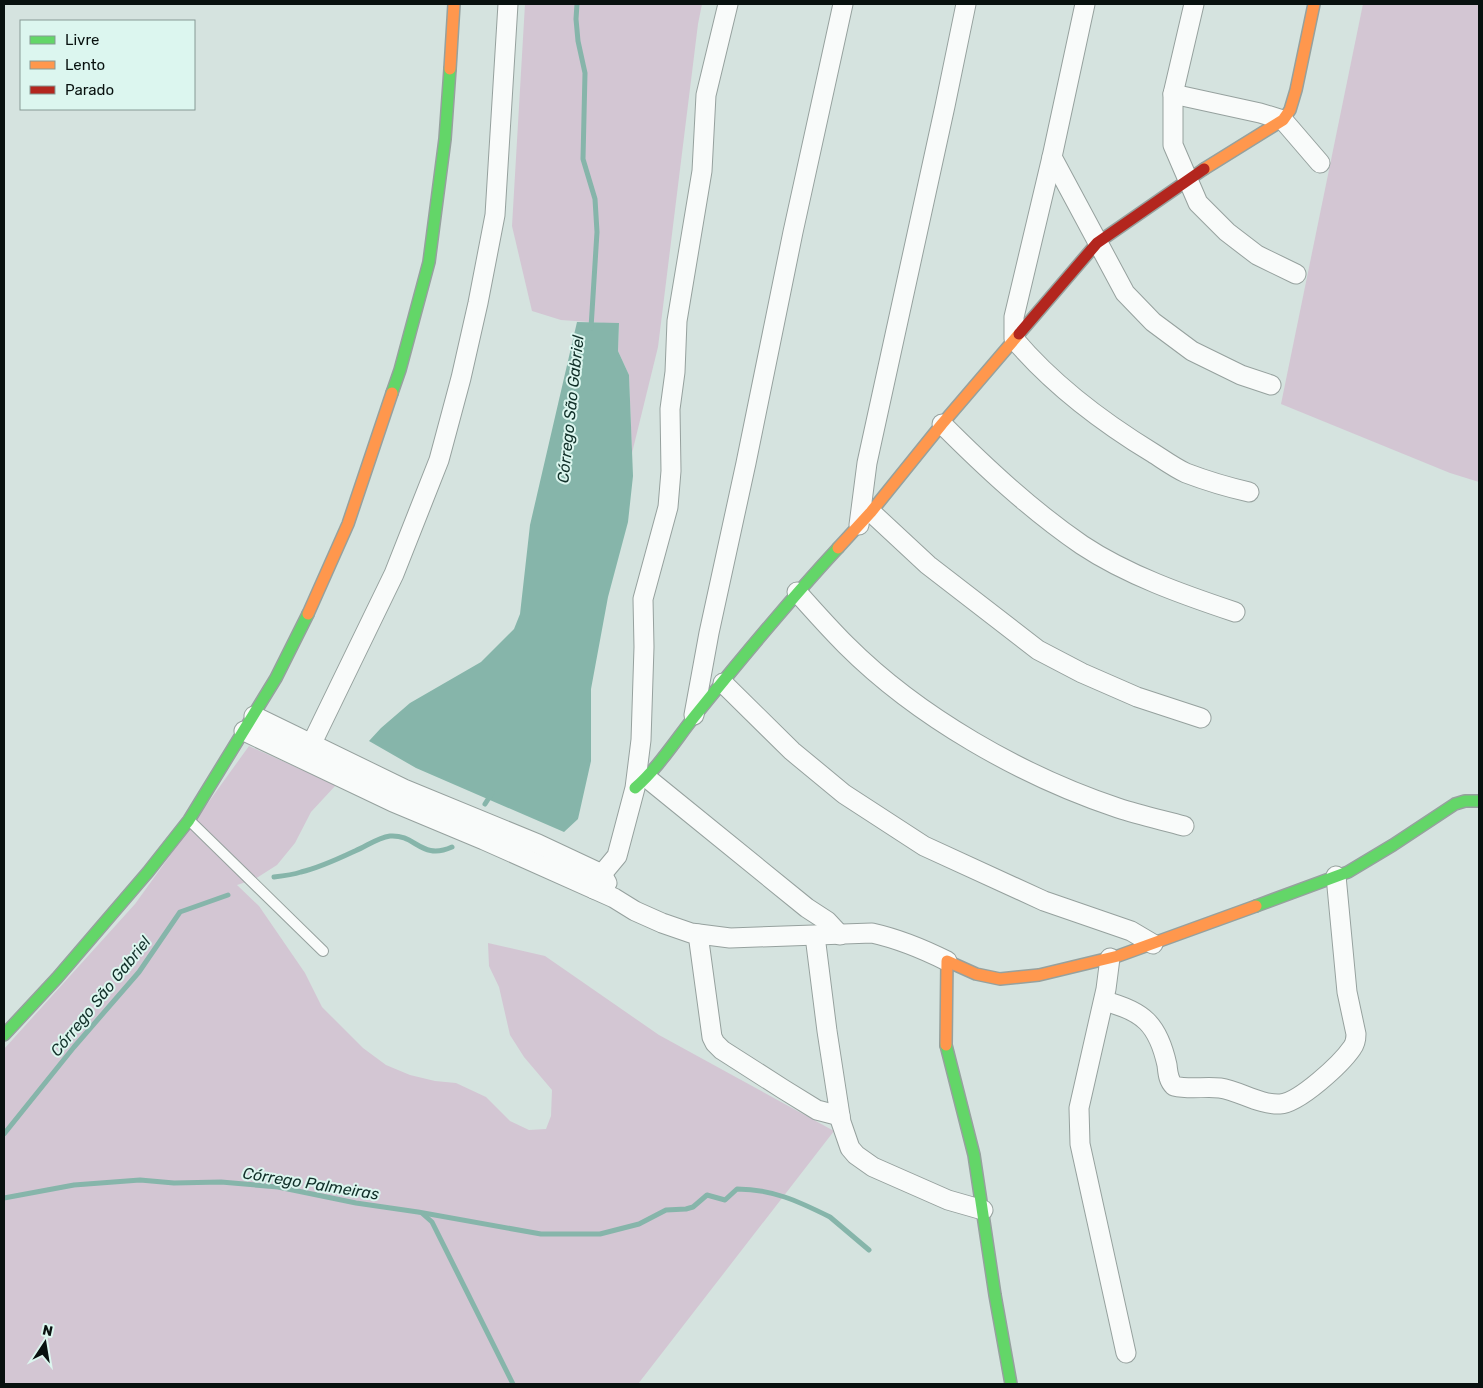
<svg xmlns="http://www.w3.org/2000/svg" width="1483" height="1388" font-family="Rubik,sans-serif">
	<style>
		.green { fill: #d3c6d3 }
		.water { fill: #86b5aa }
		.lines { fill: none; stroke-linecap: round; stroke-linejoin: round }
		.stream { stroke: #86b5aa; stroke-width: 5 }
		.lane-casing { stroke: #96a19e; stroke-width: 12 }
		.street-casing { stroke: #96a19e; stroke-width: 21 }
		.fast-casing { stroke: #96a19e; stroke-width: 14 }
		.slow-casing { stroke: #96a19e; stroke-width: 14 }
		.jam-casing { stroke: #96a19e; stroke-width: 14 }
		.lane { stroke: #f9fbfa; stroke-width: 10 }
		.street { stroke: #f9fbfa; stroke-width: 19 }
		.fast { stroke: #63d668; stroke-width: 11 }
		.slow { stroke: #ff974d; stroke-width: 11 }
		.jam { stroke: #b3261e; stroke-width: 11 }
		.labels { text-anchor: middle; stroke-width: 4; stroke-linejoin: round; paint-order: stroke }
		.water-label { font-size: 16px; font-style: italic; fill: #113029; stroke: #dcf6ef }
	</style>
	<rect width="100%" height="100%" fill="#d5e3df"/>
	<!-- green -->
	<g class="green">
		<path d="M525,4h177l-4,20 -40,323 -26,106 -3,-78 -11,-24 1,-27 -58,-4 -29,-9 -20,-85z"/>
		<path d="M1363,4h116v478l-29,-9 -169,-69z"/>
		<path d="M249,746l87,39 -25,27 -16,31 -18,22 -22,14 -18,6 22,21 46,67 17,34 41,41 23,17 24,10 25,6 21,2 30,14 24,24 19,9 17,-1 5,-13 1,-26 -28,-33 -14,-22 -11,-48 -10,-21 -1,-23 57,13 114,79 175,96 -196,253h-634v-335l131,-145z"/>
	</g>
	<!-- water -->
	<path class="water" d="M577,322l42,1 -1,28 11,24 4,101 -5,46 -20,75 -17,92v72l-13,58 -14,13 -148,-64 -47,-27 12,-13 29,-25 71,-41 33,-33 6,-15 10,-89z"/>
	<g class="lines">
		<!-- stream -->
		<g class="stream">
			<path d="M577,4l-1,15 2,22 7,32 -2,86 12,40 2,33 -6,96"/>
			<path d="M485,804l7,-11"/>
			<path d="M274,877c9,-1 18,-2 27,-5 18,-4 37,-13 54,-21 12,-5 22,-13 35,-15 26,-2 31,25 62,11"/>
			<path d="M4,1134l70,-87 65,-75 41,-60 48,-17"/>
			<path d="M4,1198l70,-13 66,-5 34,3 47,-1 57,5 78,16 62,9 123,22h59l39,-10 27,-14 20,-1 7,-2 14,-12 18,5 12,-11c35,0 61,12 93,28l39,33"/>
			<path d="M423,1214l9,8 81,162"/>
		</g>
		<!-- lane casing -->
		<g class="lane-casing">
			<path id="lane" d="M190,821l133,130"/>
		</g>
		<!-- street casing -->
		<g class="street-casing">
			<g id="street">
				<path d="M1085,4l-33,153 -38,160v22c39,46 88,83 139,114 11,7 22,15 33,20 21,8 41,14 63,19"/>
				<path d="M1194,4l-21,90v51l25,58 29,29 30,23 39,19"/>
				<path d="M1173,94l87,19 23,7 37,43"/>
				<path d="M1052,157l73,136 28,29 39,29 49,24 30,10"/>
				<path d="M942,424c44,44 89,86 140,121 45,30 102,50 153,67"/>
				<path d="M871,512l57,53 110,85 44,23 55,24 64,21"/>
				<path d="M859,525l8,-62 78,-357 21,-102"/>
				<path d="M797,592c16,18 32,36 49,53 72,72 176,131 272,163 21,7 44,12 66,18"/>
				<path d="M723,683l69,68 52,43 80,52 120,55 87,30 22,13"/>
				<path d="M694,715l15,-82 37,-170 47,-231 50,-228"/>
				<path d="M254,716l150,73 134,55 64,30 5,9"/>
				<path d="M244,731l149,71 91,38 130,58 21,13 27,12 29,10 39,5 142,-5c27,6 51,16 75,28"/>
				<path d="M311,745l83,-171 45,-114 22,-82 17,-75 17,-88 13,-211"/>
				<path d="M647,778l160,130 20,13 13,14"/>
				<path d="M594,889l8,-15 15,-18 18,-68 6,-48 3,-93 -1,-48 25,-92 3,-36 -1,-62 5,-37 2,-51 25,-150 4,-76 22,-91"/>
				<path d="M698,934l14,103 3,6 7,7 61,39 34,21 23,6"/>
				<path d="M815,936l12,95 14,91 9,26 6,7 17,12 75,33 35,10"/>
				<path d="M1110,958l-4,31 -27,119 1,36 46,209"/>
				<path d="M1104,1001c39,10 54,23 63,64 1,8 1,15 7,21 17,4 30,0 46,2 20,3 39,17 60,16 19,-1 61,-40 72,-56 3,-4 4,-9 4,-14l-9,-42 -11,-116"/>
			</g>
		</g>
		<!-- fast casing -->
		<g class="fast-casing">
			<g id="fast">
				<path d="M392,393l8,-23 29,-108 16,-123 5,-70"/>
				<path d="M635,788c23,-20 40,-47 59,-71 46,-57 94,-115 144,-169"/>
				<path d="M1256,906l92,-34 45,-27 62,-41 10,-3h14"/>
				<path d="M4,1035l53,-57 91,-106 41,-52 87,-142 32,-64"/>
				<path d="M946,1045l28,110 21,140 16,89"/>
			</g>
		</g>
		<!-- slow casing -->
		<g class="slow-casing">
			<g id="slow">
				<path d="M450,69l4,-65"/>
				<path d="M1204,169l79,-49 7,-10 6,-20 18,-86"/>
				<path d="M838,548l33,-36 71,-88 77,-90"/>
				<path d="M308,614l40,-90 44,-131"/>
				<path d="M946,1045l1,-84 29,13 24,5 39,-4 79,-19 138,-50"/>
			</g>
		</g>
		<!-- jam casing -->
		<g class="jam-casing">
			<path id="jam" d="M1019,334l78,-91 107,-74"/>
		</g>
		<!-- lane -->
		<use href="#lane" class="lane"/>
		<!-- street -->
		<use href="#street" class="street"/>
		<!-- fast -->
		<use href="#fast" class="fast"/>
		<!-- slow -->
		<use href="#slow" class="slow"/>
		<!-- jam -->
		<use href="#jam" class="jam"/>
	</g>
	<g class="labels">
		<!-- water labels -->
		<g class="water-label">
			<text transform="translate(570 409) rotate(-84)" y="6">Córrego São Gabriel</text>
			<text transform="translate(100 996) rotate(-51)" y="6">Córrego São Gabriel</text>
			<text transform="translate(311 1183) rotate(9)" y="6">Córrego Palmeiras</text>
		</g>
	</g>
	<!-- border -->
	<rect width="1483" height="1388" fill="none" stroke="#08110f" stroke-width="10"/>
	<!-- legend -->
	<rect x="20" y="20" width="175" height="90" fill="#dcf6ef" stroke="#879a95"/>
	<rect x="30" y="36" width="25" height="8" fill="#63d668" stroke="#879a95"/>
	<text x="65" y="45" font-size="15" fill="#08110f">Livre</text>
	<rect x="30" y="61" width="25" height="8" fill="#ff974d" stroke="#879a95"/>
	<text x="65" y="70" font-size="15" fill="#08110f">Lento</text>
	<rect x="30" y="86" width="25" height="8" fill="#b3261e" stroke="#879a95"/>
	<text x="65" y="95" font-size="15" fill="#08110f">Parado</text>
	<!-- north arrow -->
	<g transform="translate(45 1343) rotate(12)" stroke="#dcf6ef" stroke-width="4" paint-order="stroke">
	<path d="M0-4L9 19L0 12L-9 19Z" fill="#08110f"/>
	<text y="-8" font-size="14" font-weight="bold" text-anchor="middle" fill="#08110f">N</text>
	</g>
</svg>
